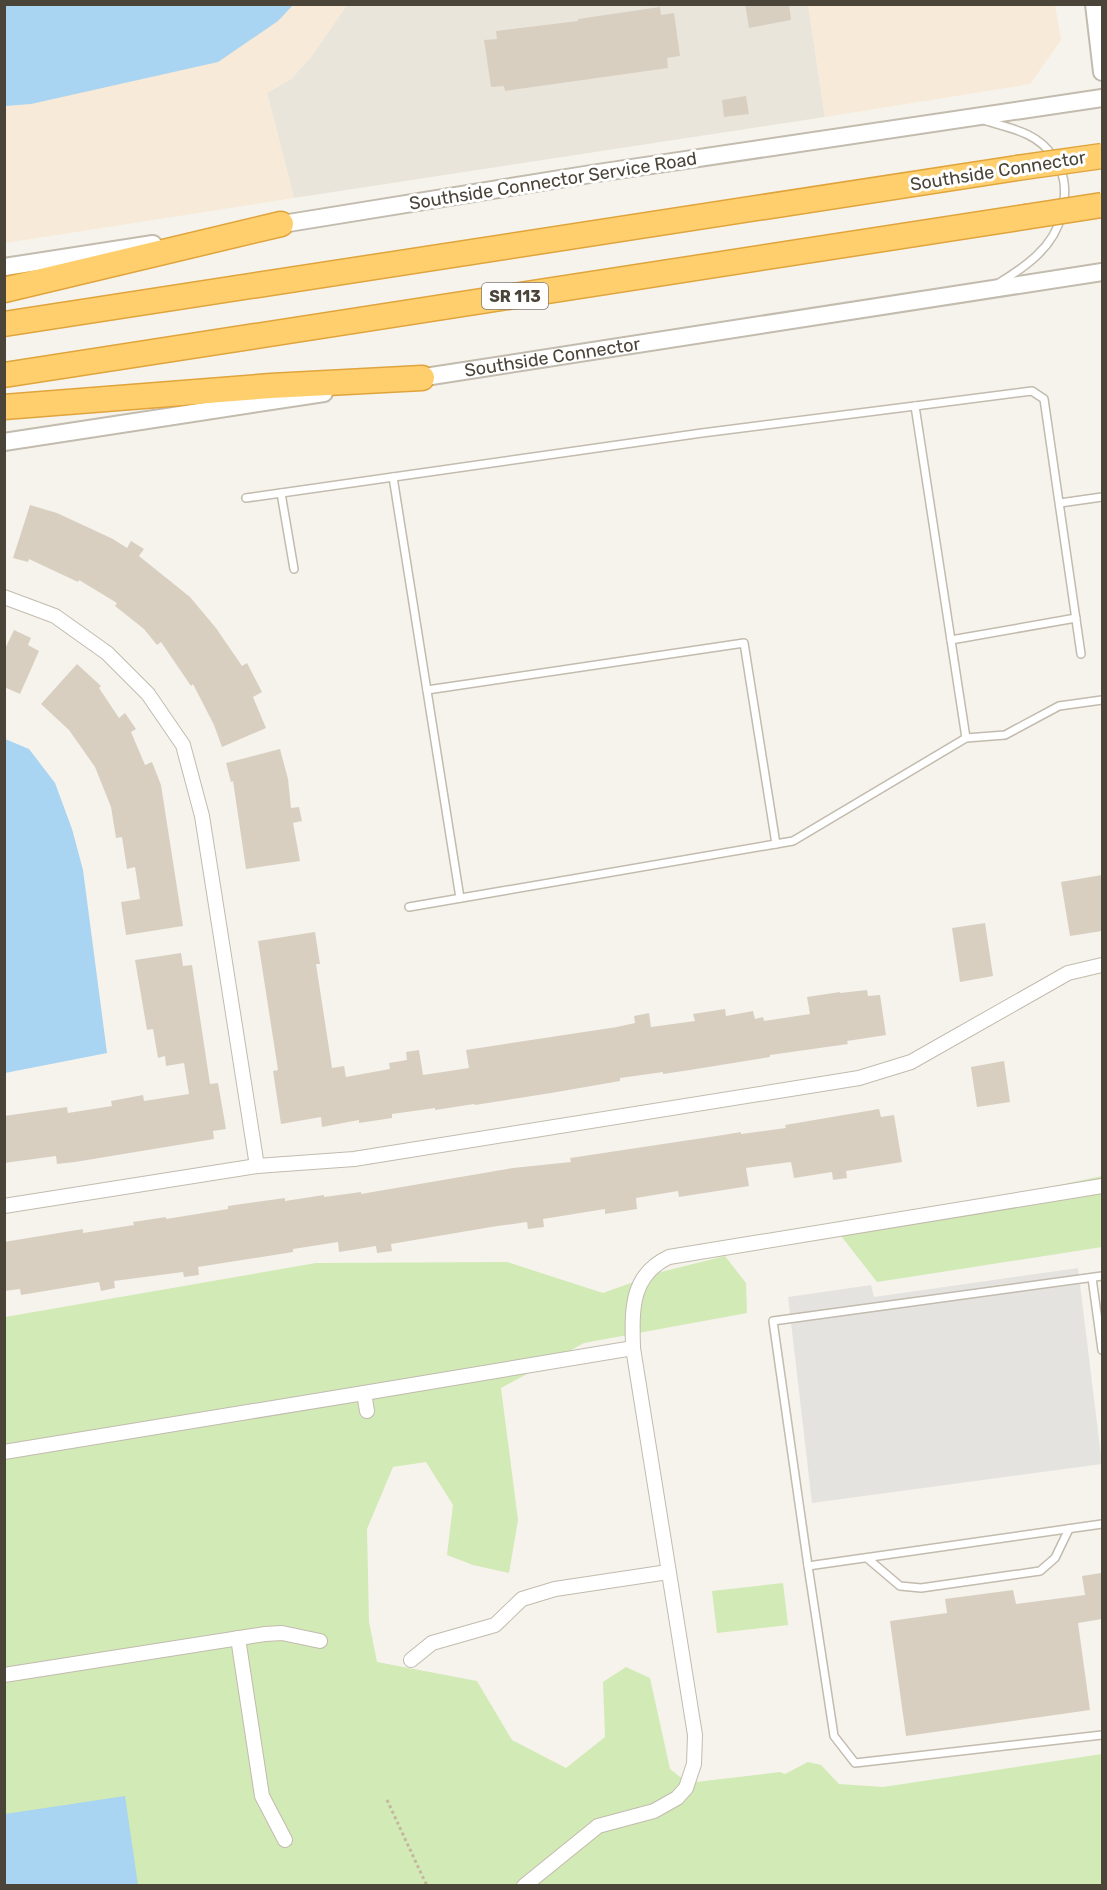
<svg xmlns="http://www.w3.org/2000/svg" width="1107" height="1890" font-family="Rubik,sans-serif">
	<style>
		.residential { fill: #eae5da }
		.commercial { fill: #f7ead8 }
		.green { fill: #d2eab5 }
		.parking { fill: #e5e3e0 }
		.water { fill: #a9d4f2 }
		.building { fill: #d8cfc1 }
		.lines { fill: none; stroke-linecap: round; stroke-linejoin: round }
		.service-casing { stroke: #c2bbae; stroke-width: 10 }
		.minor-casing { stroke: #c2bbae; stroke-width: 16 }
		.tertiary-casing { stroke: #c2bbae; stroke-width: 20 }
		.motorway-casing { stroke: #e0a43c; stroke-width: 27 }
		.path { stroke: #c4b79f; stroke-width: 3; stroke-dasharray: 3 3; stroke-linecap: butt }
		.service { stroke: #fff; stroke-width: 7 }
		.minor { stroke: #fff; stroke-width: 14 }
		.tertiary { stroke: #fff; stroke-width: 16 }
		.motorway { stroke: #ffcf6e; stroke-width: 24 }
		.motorway-bridge-casing { stroke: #e0a43c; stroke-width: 27; stroke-linecap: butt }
		.motorway-bridge { stroke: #ffcf6e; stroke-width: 24 }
		.labels { text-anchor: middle; stroke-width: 6; stroke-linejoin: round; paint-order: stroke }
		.shield { fill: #fff; stroke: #817c74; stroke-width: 1.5 }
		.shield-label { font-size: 16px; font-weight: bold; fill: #4b4439 }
		.street-label { font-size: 18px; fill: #4b4439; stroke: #fff }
	</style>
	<rect width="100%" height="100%" fill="#f6f3ec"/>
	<!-- residential -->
	<path class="residential" d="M808,4l17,113 -531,81 -27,-105 24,-14 20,-22 36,-52z"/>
	<!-- commercial -->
	<g class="commercial">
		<path d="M5,5h342l-36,52 -20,22 -24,14 27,105 -289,45z"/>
		<path d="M808,5h247l6,35 -31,44 -205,33z"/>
	</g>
	<!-- green -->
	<g class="green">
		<path d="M1102,1176v71l-225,35 -39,-50z"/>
		<path d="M725,1256l21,27 1,30 -163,30 -83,45 17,132 -9,53 -36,-8 -26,-10 6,-50 -27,-43 -33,5 -26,62 2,93 8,40 100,19 35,59 54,28 39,-31 -2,-55 23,-15 24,11 20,91 18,14 92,-11 5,2 23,-12 13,3 18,19 44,3 219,-33v131l-1097,1v-569l311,-54 191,-1 96,31 58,-21z"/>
		<path d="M783,1583l5,42 -71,8 -5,-42z"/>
	</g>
	<!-- parking -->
	<path class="parking" d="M1078,1268l24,196 -290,39 -24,-206 83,-12 3,12z"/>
	<!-- water -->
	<g class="water">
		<path d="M5,4h288v1l-15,16 -60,41 -187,42 -26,2z"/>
		<path d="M5,739l24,10 26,34 17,46 11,41 24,183 -102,20z"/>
		<path d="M125,1796l13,89h-133v-71z"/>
	</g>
	<!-- building -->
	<g class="building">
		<path d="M745,4h44l2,16 -42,8z"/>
		<path d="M660,7l1,8 13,-2 6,43 -13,2 1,10 -163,23 -1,-5 -13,1 -7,-47 13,-1 -1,-8 82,-10v-2z"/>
		<path d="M746,96l3,18 -25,3 -2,-17z"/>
		<path d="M30,505l27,8 56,26 14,9 4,-7 13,8 -5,7 51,41 26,31 26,38 5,-3 15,29 -9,5 13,31 -44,19 -8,-22 -21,-41 -2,2 -30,-44 -4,3 -13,-16 -29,-23 2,-3 -38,-23 -1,2 -49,-23 -1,3 -15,-4z"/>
		<path d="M14,630l17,8 -3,7 11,6 -19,43 -16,-7v-36z"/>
		<path d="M77,664l24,22 -2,2 20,30 6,-5 11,16 -5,3 14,33 7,-3 9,23 22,141 -57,9 -5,-33 19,-3 -5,-32 -8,2 -5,-32 -6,1 -5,-31 -16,-40 -26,-37 -28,-26z"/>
		<path d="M280,749l8,30 3,29 8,-1 3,14 -9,2 7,38 -54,8 -13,-88 -2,1 -5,-19z"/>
		<path d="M1102,875v56l-32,5 -9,-54z"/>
		<path d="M985,923l8,53 -33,6 -8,-54z"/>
		<path d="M315,932l5,32h-4l16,104 12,-2 2,11 44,-8 -1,-6 18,-3 -1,-8 13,-2 4,25 46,-7 -3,-18 151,-23 18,-4 -1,-7 15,-3 2,14 44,-6 -2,-7 32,-5 1,7 27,-5 2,8 8,-2 1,4 46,-7 -3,-17 33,-5v1l27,-3 1,6 12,-1 6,40 -39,6 1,3 -78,11v2l-80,13 -27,4v-2l-43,6v3l-69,12 -76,12 -1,-1 -39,6v-2l-43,6v4l-33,5v-3l-37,7 -1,-10 -40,7 -8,-53 5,-1 -20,-129z"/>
		<path d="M181,953l2,13 9,-1 18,119 8,-1 8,46 -13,2 1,8 -139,23 -18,2 -1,-8 -52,7v-47l63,-9 1,6 44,-7 -1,-5 32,-6 1,6 45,-7 -5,-31 -18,3 -1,-10 -7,2 -5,-29 -6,1 -12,-70z"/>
		<path d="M1004,1061l6,41 -33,5 -6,-40z"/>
		<path d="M879,1109l2,8 13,-2 8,47 -56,9 1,7 -14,2 -1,-8 -38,6 -3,-16 -45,6 3,18 -70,11 -1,-6 -42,7 1,11 -32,5v-5l-62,10 1,8 -16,2 -1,-7 -36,5 -100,17 1,7 -15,2 -1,-7 -37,6 -1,-10 -45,7v3l-95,15 1,8 -15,2 -1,-5 -69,9 1,7 -14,3 -2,-9 -78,13 -1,-6 -16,2v-49l79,-13v4l51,-8 -1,-3 33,-5v2l62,-10v-3l57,-8v3l39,-6v2l37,-5v2l152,-26 58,-6 -1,-4 153,-23 18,-3v2l45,-6 -1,-3z"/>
		<path d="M1101,1573l1,46 -24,4 12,87 -184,26 -16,-115 57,-8 -2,-14 68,-9 3,14 69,-9 -3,-19z"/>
	</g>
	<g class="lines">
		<!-- service casing -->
		<g class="service-casing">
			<g id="service">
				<path d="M986,121c24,7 53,12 67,36"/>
				<path d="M1059,167c6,11 7,26 4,38"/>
				<path d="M999,283c26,-16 55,-36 62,-67"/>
				<path d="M393,477l67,421"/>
				<path d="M281,493l13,76"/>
				<path d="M246,498l456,-65 213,-27"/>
				<path d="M1060,503l42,-6"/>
				<path d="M951,640l125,-22"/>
				<path d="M427,690l317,-47 32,201"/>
				<path d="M966,738l39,-3 54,-29 43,-6"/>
				<path d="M409,907l384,-66 173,-103 -51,-332 117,-15 12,8 37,255"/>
				<path d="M1102,1276l-329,45 35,245 294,-42"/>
				<path d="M1092,1278l10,72"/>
				<path d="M867,1558l33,28 21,2 119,-17 15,-13 14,-29"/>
				<path d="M808,1566l26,170 21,27 247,-28"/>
			</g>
		</g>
		<!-- minor casing -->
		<g class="minor-casing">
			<g id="minor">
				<path d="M4,597l51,19 52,37 41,41 35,51 19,71 55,350"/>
				<path d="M4,1206l253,-40 97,-7 505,-81 52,-16 157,-89 34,-8"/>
				<path d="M367,1411l-3,-18 269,-45"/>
				<path d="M4,1452l360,-59"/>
				<path d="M238,1638l24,158 23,44"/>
				<path d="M411,1660l21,-17 63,-18 27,-26 33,-10 113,-17"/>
				<path d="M4,1675l261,-41 17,-1 38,8"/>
				<path d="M524,1886l74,-60 56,-15 23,-13 9,-10 8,-24 1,-29 -62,-387c-1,-37 -3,-73 36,-91l433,-71"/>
			</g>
		</g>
		<!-- tertiary casing -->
		<g class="tertiary-casing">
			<g id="tertiary">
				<path d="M1094,4l8,68"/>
				<path d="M270,226l321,-52 511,-76"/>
				<path d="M4,267l149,-23"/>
				<path id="s1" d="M412,379l690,-107"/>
				<path d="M4,442l320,-49"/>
			</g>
		</g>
		<!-- motorway casing -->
		<g class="motorway-casing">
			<g id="motorway">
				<path d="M4,290l277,-66"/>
				<path d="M4,324l1013,-156"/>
				<path d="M4,375l1021,-158"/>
				<path d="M4,407l267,-21 151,-8"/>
			</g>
		</g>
		<!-- path -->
		<path class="path" d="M387,1800l40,86"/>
		<!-- service -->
		<use href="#service" class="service"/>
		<!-- minor -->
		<use href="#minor" class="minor"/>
		<!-- tertiary -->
		<use href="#tertiary" class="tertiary"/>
		<!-- motorway -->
		<use href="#motorway" class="motorway"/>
		<!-- motorway-bridge casing -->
		<g class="motorway-bridge-casing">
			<g id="motorway-bridge">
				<path d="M1017,168l85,-12"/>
				<path d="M1025,217l77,-12"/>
			</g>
		</g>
		<!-- motorway-bridge -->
		<use href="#motorway-bridge" class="motorway-bridge"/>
	</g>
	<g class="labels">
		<!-- shield labels -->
		<rect class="shield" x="482" y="283" width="66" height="26" rx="4.5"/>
		<g class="shield-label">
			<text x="515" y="302">SR 113</text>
		</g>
		<!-- street labels -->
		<g class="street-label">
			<text transform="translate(998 171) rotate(-9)" y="6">Southside Connector</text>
			<text transform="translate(553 181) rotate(-9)" y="6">Southside Connector Service Road</text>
			<text dy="6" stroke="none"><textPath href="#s1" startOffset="142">Southside Connector</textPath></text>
		</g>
	</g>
	<!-- border -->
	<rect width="1107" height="1890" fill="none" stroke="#4b4439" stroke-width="12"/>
</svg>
